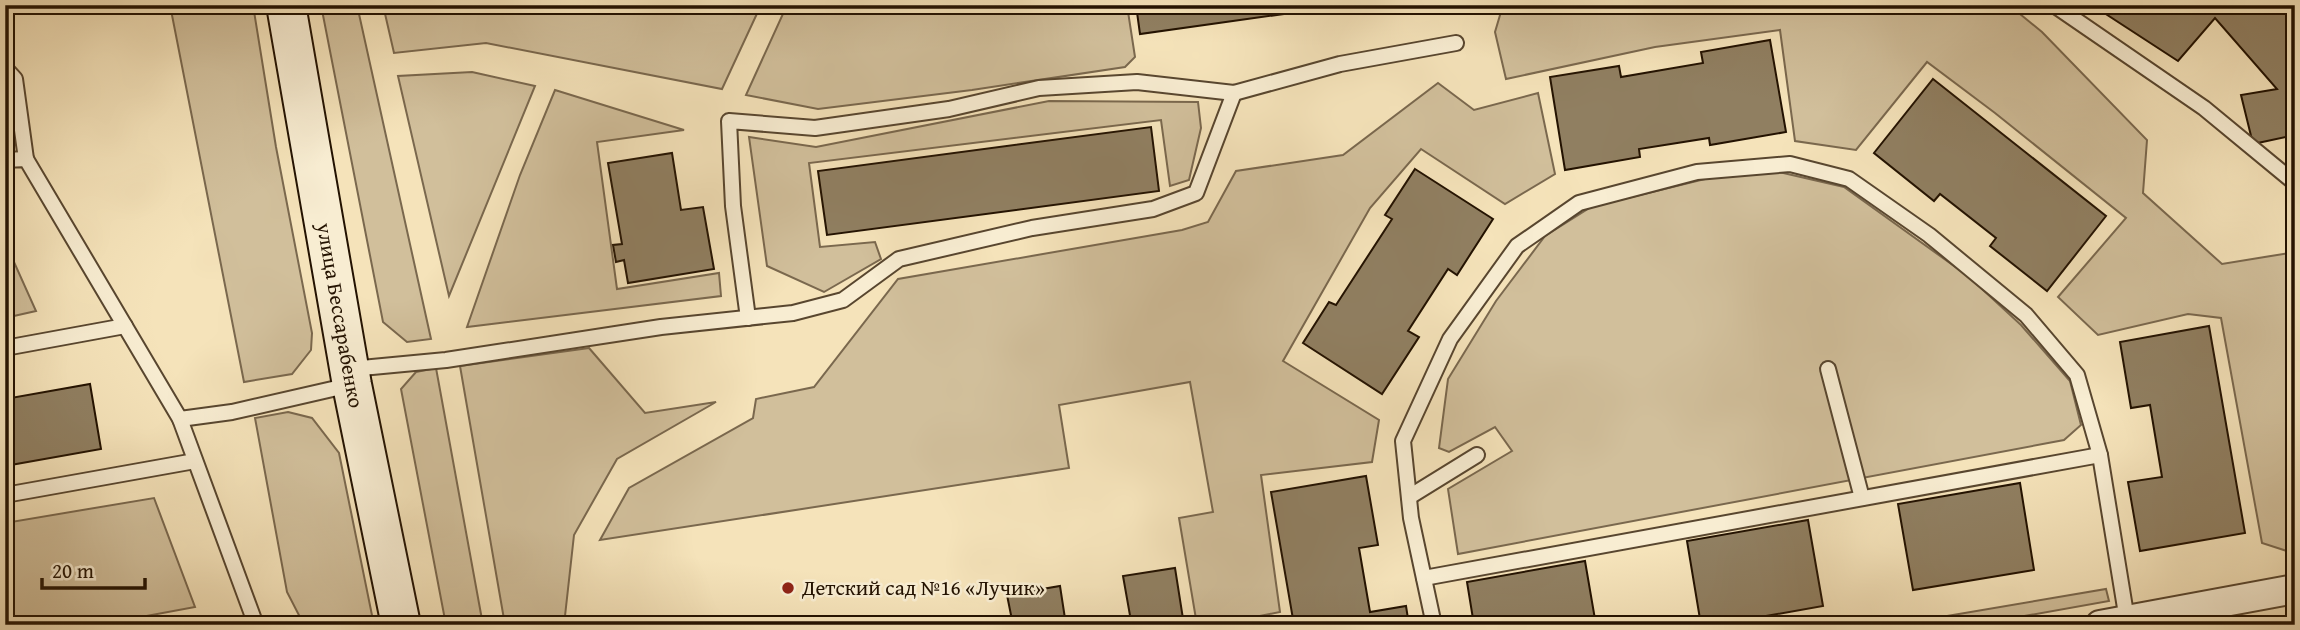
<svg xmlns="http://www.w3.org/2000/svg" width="2300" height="630" font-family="'Gentium Book Plus',serif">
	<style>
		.green { fill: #d1bf9b; stroke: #7a684e; stroke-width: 2 }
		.building { fill: #907f61; stroke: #231201; stroke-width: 2 }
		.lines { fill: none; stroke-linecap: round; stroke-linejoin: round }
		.lane-casing { stroke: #58462f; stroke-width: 18 }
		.street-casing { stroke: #58462f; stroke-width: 32 }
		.secondary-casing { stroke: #231201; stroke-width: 42 }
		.lane { stroke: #f8edd2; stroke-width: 14 }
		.street { stroke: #f8edd2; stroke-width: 28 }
		.secondary { stroke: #f8edd2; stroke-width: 38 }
		.poi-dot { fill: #8f2418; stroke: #f8edd2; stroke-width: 2.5 }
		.labels { text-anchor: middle; stroke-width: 5; stroke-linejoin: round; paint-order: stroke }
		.street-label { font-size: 21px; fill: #231201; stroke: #f8edd2 }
		.poi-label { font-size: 21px; fill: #231201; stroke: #f8edd2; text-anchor: start }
	</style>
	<rect width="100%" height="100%" fill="#f5e3ba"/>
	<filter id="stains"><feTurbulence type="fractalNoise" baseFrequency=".00286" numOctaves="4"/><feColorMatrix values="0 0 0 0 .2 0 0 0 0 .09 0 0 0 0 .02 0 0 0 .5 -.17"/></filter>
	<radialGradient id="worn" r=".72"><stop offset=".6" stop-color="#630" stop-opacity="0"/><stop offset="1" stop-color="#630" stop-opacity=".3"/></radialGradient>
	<!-- green -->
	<g class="green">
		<path d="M170,5h83l23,142 36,186 -1,17 -19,24 -48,8z"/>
		<path d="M321,5h36l74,334 -24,3 -24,-20z"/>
		<path d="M383,5h378l-39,84 -236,-46 -92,10z"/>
		<path d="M787,5h340l8,52 -10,10 -153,23 -154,19 -72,-14z"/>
		<path d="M1503,5h506l33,27 105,108 -4,53 79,71 73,-12v316l-5,-16 -28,-9 -41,-225 -33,-4 -90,21 -40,-38 68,-79 -131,-105 -68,-51 -71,88 -61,-9 -15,-111 -125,17 -149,32 -11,-47z"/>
		<path d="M472,72l63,14 -86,210 -51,-220z"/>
		<path d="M1438,83l36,27 64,-17 17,81 -50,30 -84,-55 -51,59 -87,153 96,59 -7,42 -111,13 19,137 -65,13h-18l-18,-107 34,-6 -23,-130 -131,23 10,63 -469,72 29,-52 124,-70 3,-19 58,-12 84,-108 284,-49 26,-8 28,-51 107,-16z"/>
		<path d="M555,90l129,40 -87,12 20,147 102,-16 2,23 -254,31 53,-152z"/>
		<path d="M1049,101l149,1 3,26 -12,52 -19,6 -9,-66 -352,43 11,84 55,-5 6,17 -57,33 -57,-26 -18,-129 67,10z"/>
		<path d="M1779,172l65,15 124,89 53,49 49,56 11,44 -17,15 -606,114 -10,-65 64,-38 -17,-24 -46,25 -10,-4 9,-69 48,-78 49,-65 46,-29 118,-29z"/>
		<path d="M5,242l31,69 -31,7z"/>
		<path d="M589,348l56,65 71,-11 -99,57 -43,76 -10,90h-59l-45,-259z"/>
		<path d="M436,368l47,257h-37l-45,-236 15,-17z"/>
		<path d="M288,412l24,6 27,35 35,172h-70l-17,-33 -32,-174z"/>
		<path d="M154,498l41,109 -97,18h-93v-102z"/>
		<path d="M2106,589l3,12 -135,24h-80z"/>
	</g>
	<!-- building -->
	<g class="building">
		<path d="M1136,5h212l-208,29z"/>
		<path d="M2092,5h203v130l-42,9 -12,-49 36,-6 -62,-71 -37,43z"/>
		<path d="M1770,40l16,92 -76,13 -1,-7 -70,11 1,8 -75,13 -15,-93 69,-11 2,11 82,-14 -2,-11z"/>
		<path d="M1933,79l173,137 -59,75 -57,-45 6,-8 -56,-44 -6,7 -60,-48z"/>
		<path d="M1151,127l8,64 -332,44 -9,-64z"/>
		<path d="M672,153l9,57 22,-3 11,62 -86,14 -4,-23 -8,2 -3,-17 9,-1 -14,-81z"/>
		<path d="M1415,169l78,50 -36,56 -9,-6 -40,62 11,6 -37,57 -79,-51 26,-41 7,3 56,-86 -7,-4z"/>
		<path d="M2209,326l36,207 -105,18 -12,-69 34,-5 -12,-72 -19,3 -11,-66z"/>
		<path d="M90,384l11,65 -96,17v-67z"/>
		<path d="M1366,476l12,69 -19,3 11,64 36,-6 3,19h-115l-23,-133z"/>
		<path d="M2020,483l14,87 -121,20 -15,-86z"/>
		<path d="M1808,520l15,86 -108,19h-14l-14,-84z"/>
		<path d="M1585,561l11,64h-122l-7,-43z"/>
		<path d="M1175,568l9,57h-73l20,-4 -8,-45z"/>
		<path d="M1060,586l6,39h-53l-6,-30z"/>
		<path d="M729,619l1,6h-34z"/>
	</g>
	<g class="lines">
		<!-- lane casing -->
		<g class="lane-casing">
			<g id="lane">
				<path d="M2054,5l150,103 91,75"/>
				<path d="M5,68l10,11 11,80"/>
				<path d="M5,160l21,-1 154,260 76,206"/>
				<path d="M748,318l-15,-112 -4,-85 86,7 134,-19 90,-21 98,-6 97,11 106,-29 116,-21"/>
				<path d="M5,348l120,-22"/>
				<path d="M351,369l95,-9 215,-33 132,-14 50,-13 56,-41 133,-31 121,-19 43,-16 38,-100"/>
				<path d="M1828,369l34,129"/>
				<path d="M180,419l52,-7 118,-27"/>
				<path d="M5,495l190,-34"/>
				<path d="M1409,497l68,-42"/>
				<path d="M1424,578l676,-123"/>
				<path d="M1434,625l-23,-107 -8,-77 47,-102 67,-93 62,-43 118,-31 93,-8 59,15 80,56 97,80 51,60 23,80 27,165"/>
			</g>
		</g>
		<!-- street casing -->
		<g class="street-casing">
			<path id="street" d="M2100,625l195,-36"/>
		</g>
		<!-- secondary casing -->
		<g class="secondary-casing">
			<g id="secondary">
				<path id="s1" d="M286,5l66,380 49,240"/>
			</g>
		</g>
		<!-- lane -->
		<use href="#lane" class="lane"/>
		<!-- street -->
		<use href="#street" class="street"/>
		<!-- secondary -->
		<use href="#secondary" class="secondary"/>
	</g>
	<!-- markers -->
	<circle class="poi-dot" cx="788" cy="588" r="7"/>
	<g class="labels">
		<!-- street labels -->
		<g class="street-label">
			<text dy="7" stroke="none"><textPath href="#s1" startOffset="315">улица Бессарабенко</textPath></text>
		</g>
		<!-- poi labels -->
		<g class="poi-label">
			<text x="802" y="595">Детский сад №16 «Лучик»</text>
		</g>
	</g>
	<!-- margin -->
	<rect width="2300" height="630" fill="none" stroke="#f5e3ba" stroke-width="28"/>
	<rect x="7" y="7" width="2286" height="616" fill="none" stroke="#231201" stroke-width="3.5"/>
	<rect x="14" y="14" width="2272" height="602" fill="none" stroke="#231201" stroke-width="2"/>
	<!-- scale -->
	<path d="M42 578v10h103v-10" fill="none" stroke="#231201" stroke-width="3.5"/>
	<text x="52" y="578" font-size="21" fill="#231201" stroke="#f8edd2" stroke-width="5" paint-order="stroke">20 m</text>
	<rect width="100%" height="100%" filter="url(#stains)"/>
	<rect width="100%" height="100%" fill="url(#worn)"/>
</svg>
